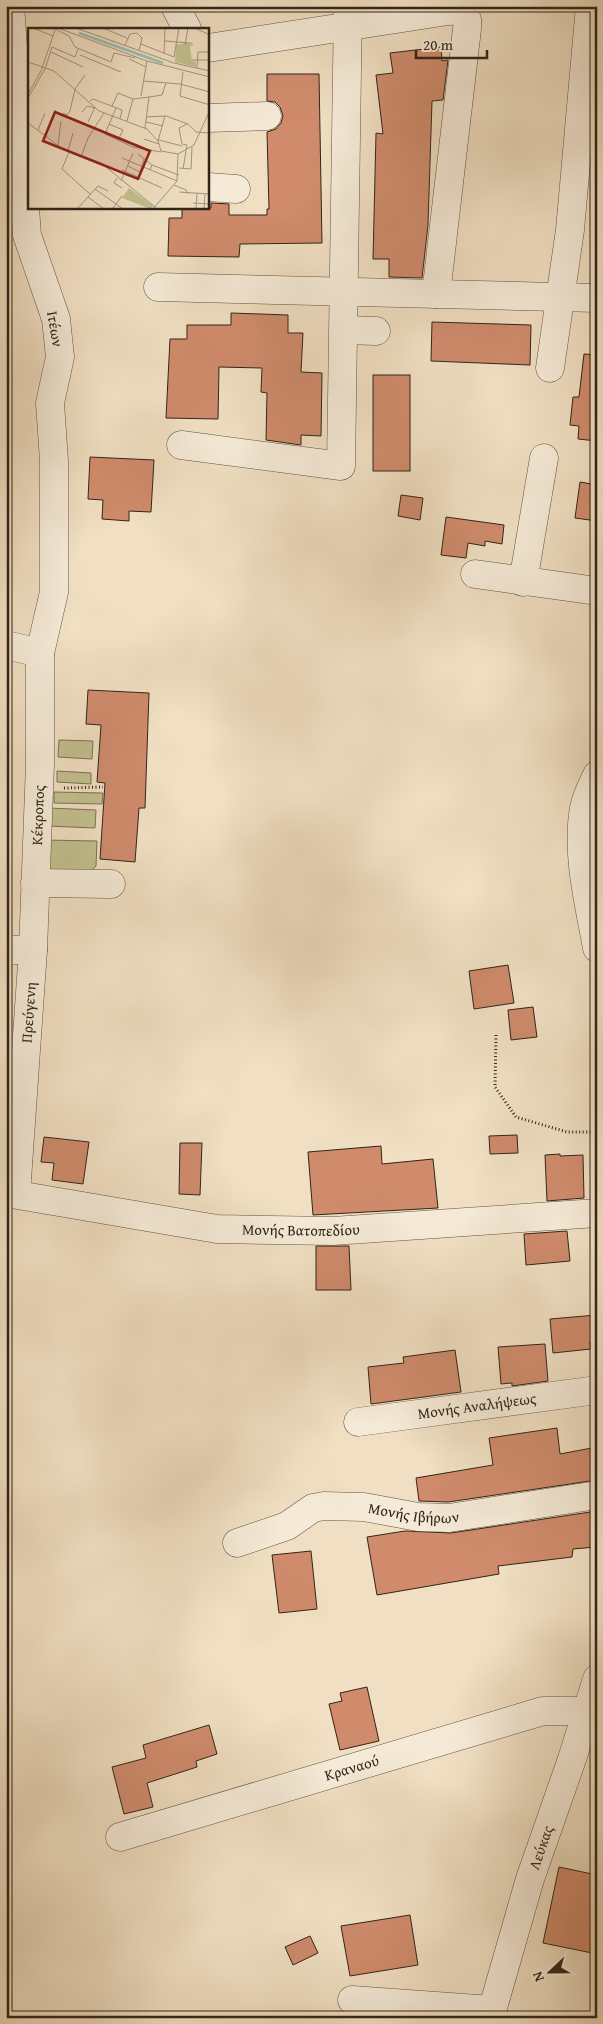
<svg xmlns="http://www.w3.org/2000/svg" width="603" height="2024" viewBox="0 0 603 2024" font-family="'Gentium Book Plus',serif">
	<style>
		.green { fill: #c2bf8e; stroke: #797253 }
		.building { fill: #cf8b6c; stroke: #302518 }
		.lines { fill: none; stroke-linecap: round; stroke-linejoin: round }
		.minor-casing { stroke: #605442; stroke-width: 29 }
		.path { stroke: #302518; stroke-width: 3; stroke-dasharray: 1 2.5; stroke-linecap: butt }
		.minor { stroke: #f5ead7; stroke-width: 28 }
		.labels { text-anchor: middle; stroke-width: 4; stroke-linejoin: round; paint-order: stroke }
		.street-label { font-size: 15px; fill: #302518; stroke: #f5ead7 }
		.inset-river { fill: none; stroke: #9bbcb7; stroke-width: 2.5 }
		.inset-road { fill: none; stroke: #a3957e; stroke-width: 1 }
		.view { fill: #8f2418; fill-opacity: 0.15; stroke: #8f2418; stroke-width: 2.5 }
		.inset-edge { fill: none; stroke: #302518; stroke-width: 2.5 }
	</style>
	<rect width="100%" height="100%" fill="#f0dfc2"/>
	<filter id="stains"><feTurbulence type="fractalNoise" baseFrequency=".004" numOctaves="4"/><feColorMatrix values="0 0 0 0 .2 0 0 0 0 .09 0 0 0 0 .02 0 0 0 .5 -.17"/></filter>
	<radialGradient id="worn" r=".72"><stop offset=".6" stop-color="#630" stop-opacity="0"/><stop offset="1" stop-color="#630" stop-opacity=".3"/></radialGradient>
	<!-- green -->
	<g class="green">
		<path d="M59,740L93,741L92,759L58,757Z"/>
		<path d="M57,771L91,773V784L57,782Z"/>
		<path d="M54,792L103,793L102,804L54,803Z"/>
		<path d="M48,808L96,810L95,828L47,826Z"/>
		<path d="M44,840L97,841L96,866L87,875L44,874Z"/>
	</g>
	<!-- building -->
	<g class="building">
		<path d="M441,47L442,61L448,60L443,100L432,101L428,225L422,278L389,277V259H373L376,133L383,134L376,75L393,73L390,53Z"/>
		<path d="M267,74H319L322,243L240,244L239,257L168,256L169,218H182V208H211V203L229,204V215H267V209H269L267,132L276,129L281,123L283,116L280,107L275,102L267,101Z"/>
		<path d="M231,313L288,315V333H303L301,372L322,373L321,436L301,435V445L266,440L267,393L261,392L262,368L219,367L218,419L166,418L170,339H187V325H231Z"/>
		<path d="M432,322L531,325L530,365L431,361Z"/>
		<path d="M584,354L597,355V441L578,439L579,426L570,425L573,397H579Z"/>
		<rect x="373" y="375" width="37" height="96"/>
		<path d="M90,457L154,460L151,512L129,511V521L102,519L103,500L88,499Z"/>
		<path d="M580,482L597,485V521L575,518Z"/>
		<path d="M401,495L423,498L420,520L398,516Z"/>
		<path d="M446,517L504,525L502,544L485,541V546L468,543L466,558L441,555Z"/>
		<path d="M88,690L149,693L145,808H139L135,862L100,859L105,783L97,782L101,725L86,724Z"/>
		<path d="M508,965L514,1003L474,1009L469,971Z"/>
		<path d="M533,1007L537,1037L511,1040L508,1010Z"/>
		<path d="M517,1135L518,1153L490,1154L489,1136Z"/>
		<path d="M44,1137L89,1142L83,1184L52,1180L54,1163L41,1162Z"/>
		<path d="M180,1143H202L200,1195L179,1194Z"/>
		<path d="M381,1146L382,1164L433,1159L438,1208L313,1215L308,1152Z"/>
		<path d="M560,1154V1156L583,1155L584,1198L547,1201L545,1155Z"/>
		<path d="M567,1231L570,1261L526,1265L524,1234Z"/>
		<path d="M316,1246H349L351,1290H316Z"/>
		<path d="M597,1315V1342H590L591,1349L553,1353L550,1319Z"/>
		<path d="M545,1344L548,1381L512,1386V1383L501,1384L498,1347Z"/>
		<path d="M455,1350L461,1392L371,1404L368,1367L404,1363L403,1357Z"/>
		<path d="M557,1428L560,1454L597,1447V1480L448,1502L419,1501L416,1478L493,1465L489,1438Z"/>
		<path d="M597,1511L596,1547L573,1549L572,1557L498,1566L499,1574L377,1595L367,1537L405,1531L451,1533Z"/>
		<path d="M311,1551L317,1609L279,1613L272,1555Z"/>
		<path d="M367,1687L379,1741L340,1750L329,1704L342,1701L340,1693Z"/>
		<path d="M209,1725L217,1754L196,1761L197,1767L147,1783L153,1807L124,1814L112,1767L146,1758L143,1745Z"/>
		<path d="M559,1867L597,1875V1954L543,1943Z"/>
		<path d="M410,1915L418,1965L350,1976L341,1926Z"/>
		<path d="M310,1936L318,1953L293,1965L285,1947Z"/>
	</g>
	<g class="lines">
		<!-- minor casing -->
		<g class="minor-casing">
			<g id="minor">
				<path d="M175,6L187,29"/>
				<path d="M208,48L448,11C463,10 469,14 467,29L436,294"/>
				<path d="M208,118L267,116"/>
				<path d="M208,187L236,189"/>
				<path d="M158,287L597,298"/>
				<path d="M344,330L376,331"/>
				<path d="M550,368L570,230L590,6"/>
				<path d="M181,445L341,466L348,6"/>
				<path d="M475,574L597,591"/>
				<path d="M523,582L544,458"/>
				<path d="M6,645L40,653"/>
				<path d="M597,775C592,785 586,797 584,808C576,854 589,903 597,948"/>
				<path d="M35,883L111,884"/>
				<path id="s1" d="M6,950H33L40,764V653L54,592V461L50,403L60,357L56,319L27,235L10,6"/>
				<path id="s2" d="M6,1193L217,1229L333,1231L597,1213"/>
				<path id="s3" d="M16,1194L33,950"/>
				<path id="s4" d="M358,1422L597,1390"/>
				<path id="s5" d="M237,1543L287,1526L313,1508L324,1506L364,1507L418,1517L449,1518L597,1495"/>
				<path id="s6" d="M120,1837L543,1711H588"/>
				<path d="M352,2000L492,2010"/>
				<path id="s7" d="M490,2018L530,1879L572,1759L597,1679"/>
			</g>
		</g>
		<!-- path -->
		<g class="path">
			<path d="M64,788L103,787"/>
			<path d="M496,1035L495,1087L516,1117L567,1132H597"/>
		</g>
		<!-- minor -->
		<use href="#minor" class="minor"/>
	</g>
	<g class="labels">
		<!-- street labels -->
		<g class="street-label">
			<text transform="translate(55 329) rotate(80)" y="5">Ιτέων</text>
			<text dy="5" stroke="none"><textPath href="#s1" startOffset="162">Κέκροπος</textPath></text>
			<text dy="5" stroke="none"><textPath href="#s3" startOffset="182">Πρεύγενη</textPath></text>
			<text dy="5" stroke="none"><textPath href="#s2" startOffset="298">Μονής Βατοπεδίου</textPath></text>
			<text dy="5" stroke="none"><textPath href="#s4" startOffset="120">Μονής Αναλήψεως</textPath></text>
			<text dy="5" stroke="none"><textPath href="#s5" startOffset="186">Μονής Ιβήρων</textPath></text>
			<text dy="5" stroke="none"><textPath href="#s6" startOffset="242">Κραναού</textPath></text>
			<text dy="5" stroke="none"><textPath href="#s7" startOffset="178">Λεύκας</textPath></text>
		</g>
	</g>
	<!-- overview -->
	<g transform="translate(28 28)">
		<rect width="181" height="181" fill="#f0dfc2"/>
		<path d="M163,14L166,17L162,18L164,33L168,34V39L147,34L148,17ZM101,160L125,178L123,181L94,170Z" fill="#c2bf8e"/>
		<path class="inset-river" d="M51,5L135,35"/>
		<path class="inset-road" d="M5,0L25,8L27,2M25,0L41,8L47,19L83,34L86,25L107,30M30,0L119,33L182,49M48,0L146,35L182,43M75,0L99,10M167,0L182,7M137,13L161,15M113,16L146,29M97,17L102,6L109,5L114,10L111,22M157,17L160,0M23,24L55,39M136,26L137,0M52,27L93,44M146,29L151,0M101,31L118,39M164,32H182M0,34L26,43L71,83L119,101L130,113L133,123L150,126M169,40L170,24H182M155,44L152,68L182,77M115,53L152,56L182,64M0,66L13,43L25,8M113,68L119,33M121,69L134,67L138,55M0,70L17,41L24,19L47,29L50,21M105,71L121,69L117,100M62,73L65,71L94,82L92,91M84,78L90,65L105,71M88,80L77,106L105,119L133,124M54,84L59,78L67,80M35,85L39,87L42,83L47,61L57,47M118,89L138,88L160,96L168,104L182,105M99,93L105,71M60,94L67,79M118,94L135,98M0,95L35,121L73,135L127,179M81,96L95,102L90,112M10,102L17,85M116,111L131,116M131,112L154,118M130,113L137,88M30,118L33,93M40,123L45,105M41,124L34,141L62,166M110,126L124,137M53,129L60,110L76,85M94,130L149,153M100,138L112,144L116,131M151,140L163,141L164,119M155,141L159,117L154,116L151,100L159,96M94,142L134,160M122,142L124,137L151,147M89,150L86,155L94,160M93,153L105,125M146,157L158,162L160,166M67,161L95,181M151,164L182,166M60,169L76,181M165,175L182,176M49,181L70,158L80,163M84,181L94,168M125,181L149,153L150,126L166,117L182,82M168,181L169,165M176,181L177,165"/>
		<path class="view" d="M27,84L122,123L110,151L15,113Z"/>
		<rect width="181" height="181" class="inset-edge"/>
	</g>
	<!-- margin -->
	<rect width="603" height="2024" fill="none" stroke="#f0dfc2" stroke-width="25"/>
	<rect x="8" y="8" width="588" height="2009" fill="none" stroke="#302518" stroke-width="2.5"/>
	<rect x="12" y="12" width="578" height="1999" fill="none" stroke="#302518"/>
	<!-- north arrow -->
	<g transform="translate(550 1972) rotate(248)" stroke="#f5ead7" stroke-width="4" paint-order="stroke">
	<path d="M0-4L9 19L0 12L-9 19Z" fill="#302518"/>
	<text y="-8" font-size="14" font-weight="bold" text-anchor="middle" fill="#302518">N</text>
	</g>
	<!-- scale -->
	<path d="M416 50v8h71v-8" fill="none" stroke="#302518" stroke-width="2.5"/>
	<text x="423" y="50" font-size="15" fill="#302518" stroke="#f5ead7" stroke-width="4" paint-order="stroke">20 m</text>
	<rect width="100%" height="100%" filter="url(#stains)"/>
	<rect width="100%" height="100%" fill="url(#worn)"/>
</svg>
